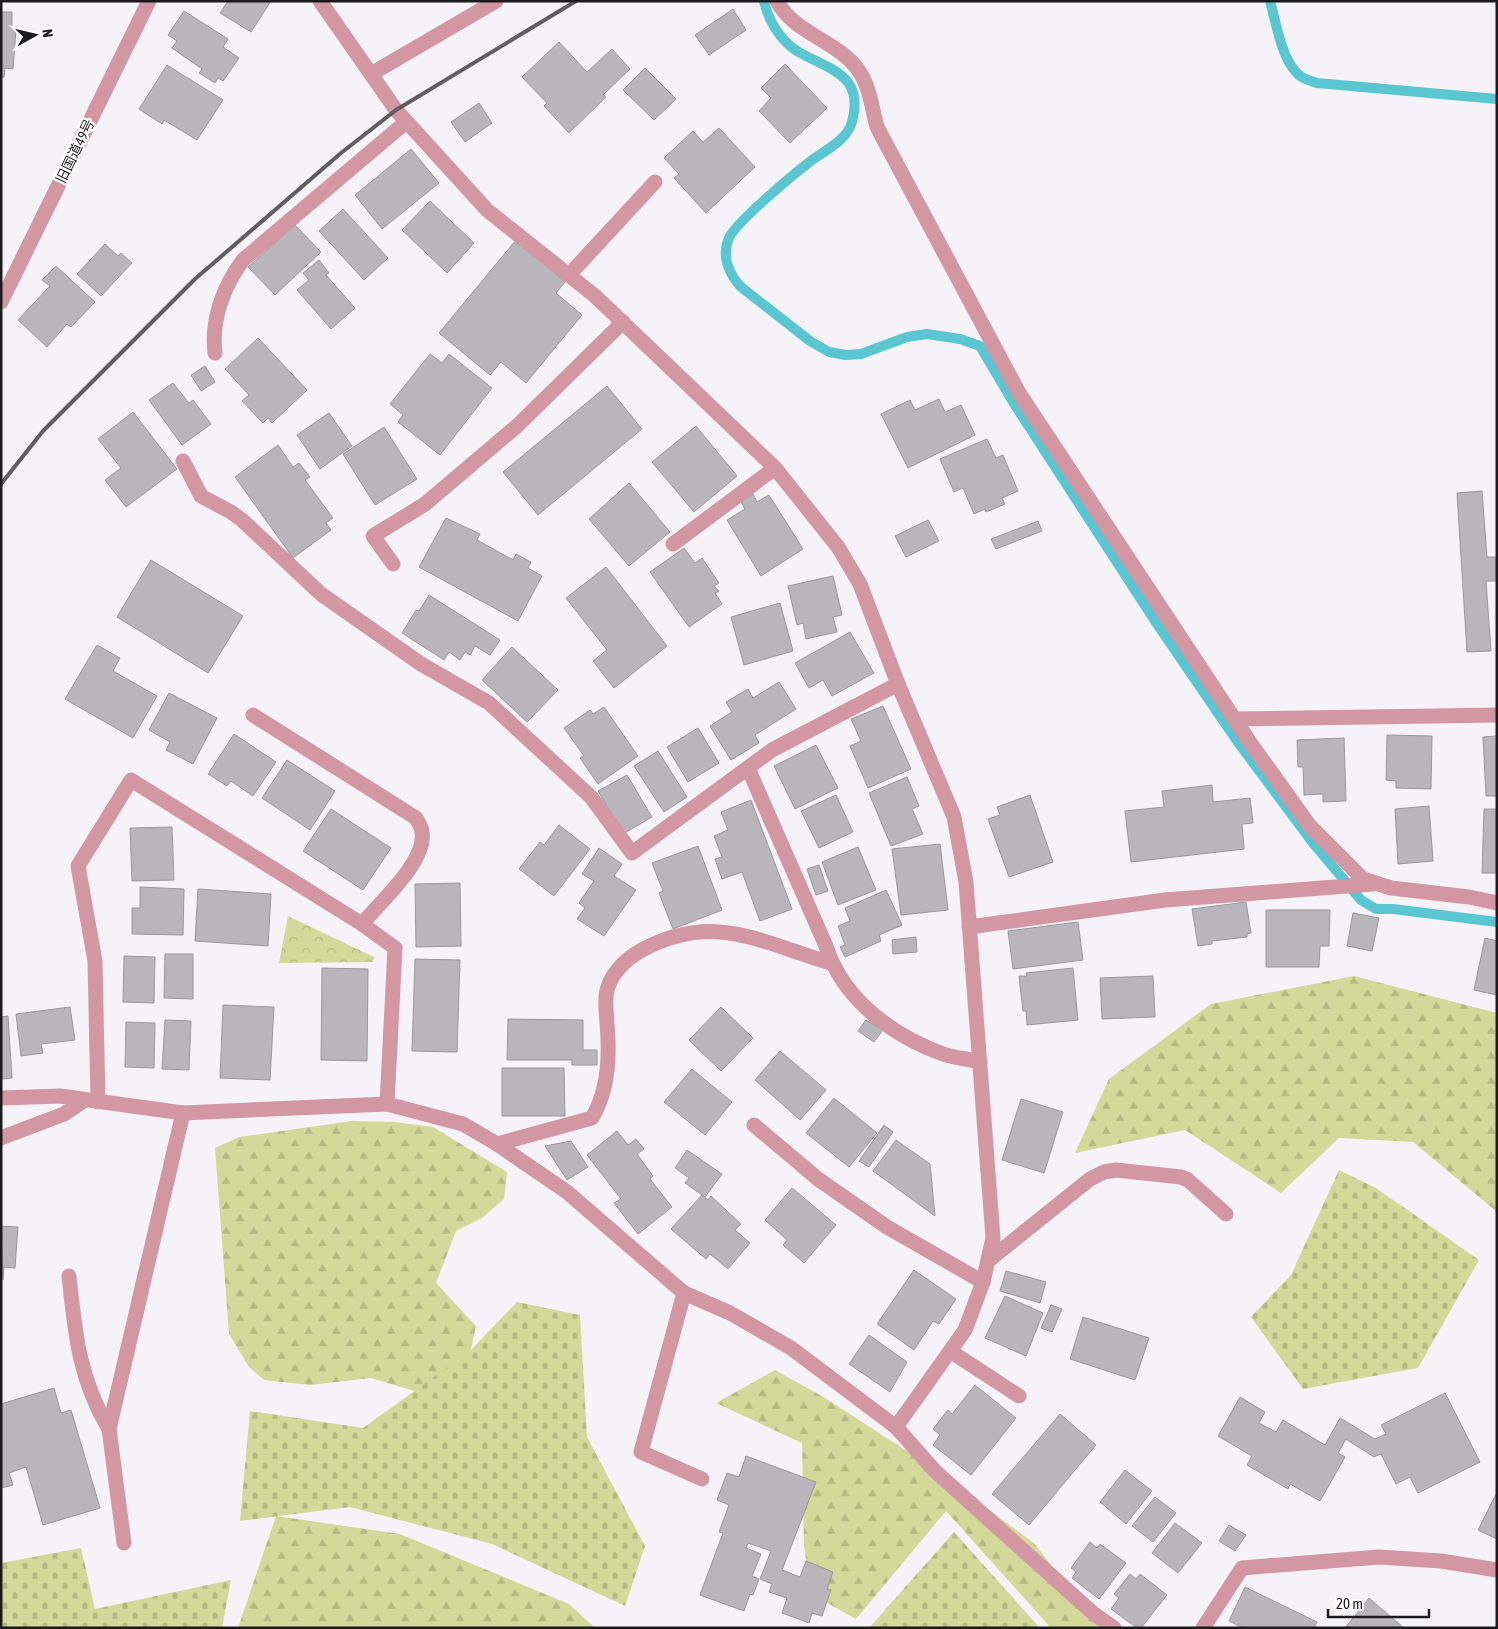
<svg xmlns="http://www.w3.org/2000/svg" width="1498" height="1629" viewBox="0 0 1498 1629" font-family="'Asap Condensed','Noto Sans JP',sans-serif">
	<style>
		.forest { fill: url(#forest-firs) }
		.cemetery { fill: url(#cemetery-stones) }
		.park { fill: url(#park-crowns) }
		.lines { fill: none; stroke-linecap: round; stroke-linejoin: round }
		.stream { stroke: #5ac6d1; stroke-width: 10 }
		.building { fill: #b8b6bb; stroke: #99979b }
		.minor { stroke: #d297a2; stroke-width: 15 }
		.tertiary { stroke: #d297a2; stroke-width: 15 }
		.rail { stroke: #5f5e61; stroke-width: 4 }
		.labels { text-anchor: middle; stroke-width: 4.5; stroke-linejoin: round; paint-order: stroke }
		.street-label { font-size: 14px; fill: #1b1a1c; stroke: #fff }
	</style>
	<defs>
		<pattern id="forest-firs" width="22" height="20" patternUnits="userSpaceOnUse" patternTransform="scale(1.25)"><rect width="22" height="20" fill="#d3d998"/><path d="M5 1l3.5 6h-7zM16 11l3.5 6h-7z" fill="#b5ba82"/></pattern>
		<pattern id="cemetery-stones" width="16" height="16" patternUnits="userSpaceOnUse" patternTransform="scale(1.25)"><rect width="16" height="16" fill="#d3d998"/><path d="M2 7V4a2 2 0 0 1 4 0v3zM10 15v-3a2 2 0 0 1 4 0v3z" fill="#b5ba82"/></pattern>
		<pattern id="park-crowns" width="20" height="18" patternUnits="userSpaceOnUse" patternTransform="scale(1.25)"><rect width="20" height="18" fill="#d3d998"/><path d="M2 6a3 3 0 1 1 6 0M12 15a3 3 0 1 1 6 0" fill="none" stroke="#b5ba82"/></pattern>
	</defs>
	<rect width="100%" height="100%" fill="#f5f3f8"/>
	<!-- forest -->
	<g class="forest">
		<path d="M1354,976L1497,1013V1212L1413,1142L1339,1138L1281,1193L1185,1130L1075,1153L1109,1079L1211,1004Z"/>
		<path d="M352,1121L395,1122L433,1127L507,1172L504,1199L482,1218L456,1231L436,1283L476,1326L471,1349L454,1375L421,1393L371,1378L310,1385L264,1380L249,1367L229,1334L215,1148L239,1137Z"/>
		<path d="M775,1370L825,1398L927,1464L1034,1543L1100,1628H1051L946,1511L856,1619L811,1594L804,1545L802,1443L716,1403Z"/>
		<path d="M276,1516L400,1534L569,1604L595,1628H238Z"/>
	</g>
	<!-- cemetery -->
	<g class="cemetery">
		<path d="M1339,1170L1376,1188L1479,1260L1418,1368L1303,1389L1251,1317L1291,1275Z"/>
		<path d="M517,1302L580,1315L587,1437L645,1546L625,1606L492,1544L350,1507L240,1521L250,1411L363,1428L470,1351Z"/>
		<path d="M954,1532L1040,1628H869Z"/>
		<path d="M81,1548L95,1609L231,1580L222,1628H1V1563Z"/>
	</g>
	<!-- park -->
	<path class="park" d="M288,916L374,957L373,962L279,963Z"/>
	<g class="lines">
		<!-- stream -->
		<g class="stream">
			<path d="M764,1C768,20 780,40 797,51C829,70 865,74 852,122C847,140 826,150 812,160C795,173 736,222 729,238C721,256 729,274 741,287L810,341L829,352L846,355L861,354L907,337L927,334L960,339L980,346L1013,402L1157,624L1237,741L1313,843L1361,900L1376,909H1393L1497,922"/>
			<path d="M1270,1C1276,22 1281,56 1296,72C1301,79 1309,80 1317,83L1497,99"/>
		</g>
	</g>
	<!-- building -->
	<g class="building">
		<path d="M228,1H271L251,32L220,13Z"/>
		<path d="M733,9L746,30L709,55L695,35Z"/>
		<path d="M184,11L228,39L223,47L239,58L223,81L218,78L215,83L199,73L202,69L172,48L177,41L168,35Z"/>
		<path d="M1,12H12V29H16L13,69L5,68L4,77H1Z"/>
		<path d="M559,42L587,72L612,49L630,69L603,95L606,97L569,133L544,106L547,103L522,77Z"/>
		<path d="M785,64L827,108L790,143L759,111L771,98L761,88Z"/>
		<path d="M167,65L223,100L197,140L164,120L162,124L139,109Z"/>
		<path d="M645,68L676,99L654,120L623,90Z"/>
		<path d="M479,103L492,123L465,142L451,122Z"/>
		<path d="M719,128L755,167L706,213L674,178L679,174L664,158L693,131L703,142Z"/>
		<path d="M411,149L439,183L382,229L355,195Z"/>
		<path d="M430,201L474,243L447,273L402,230Z"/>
		<path d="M343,209L388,258L364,280L319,231Z"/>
		<path d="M295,225L321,252L275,295L248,267Z"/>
		<path d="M516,240L565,282L556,293L582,315L526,383L501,362L490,375L439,333Z"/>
		<path d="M105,244L118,256L121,253L132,263L101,296L77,274Z"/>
		<path d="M319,260L329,273L326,275L355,308L331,329L297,290L309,280L303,273Z"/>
		<path d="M56,266L95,302L71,327L67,324L47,347L18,320L50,286L42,280Z"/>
		<path d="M258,338L307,390L272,423L268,418L263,423L242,401L249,395L225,369Z"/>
		<path d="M430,354L442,363L449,354L492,388L440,455L398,422L403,415L390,404Z"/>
		<path d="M205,366L215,382L201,391L191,375Z"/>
		<path d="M173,383L189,403L193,400L211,424L182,445L149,400Z"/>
		<path d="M607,386L642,429L538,515L503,472Z"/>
		<path d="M939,399L945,412L961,405L975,435L908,468L881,414L910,400L915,410Z"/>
		<path d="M133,412L177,469L126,507L105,480L121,468L98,439Z"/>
		<path d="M329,413L352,446L320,469L297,435Z"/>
		<path d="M696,426L737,476L694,512L652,462Z"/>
		<path d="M384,427L417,479L375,505L343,454Z"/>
		<path d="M987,439L996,458L1003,455L1018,491L1002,498L1005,504L986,512L985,509L974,514L963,488L954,492L940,459Z"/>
		<path d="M278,445L293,467L299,463L310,477L305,480L333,518L326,523L331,530L293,558L235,477Z"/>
		<path d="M629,483L670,532L629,566L589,519Z"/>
		<path d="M1482,491L1487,557H1497V581H1486L1491,651L1467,652L1457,493Z"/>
		<path d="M753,494L757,502L769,495L803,549L761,576L727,520L745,509L741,502Z"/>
		<path d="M446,518L480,534L477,540L513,560L516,554L531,562L528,568L542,576L518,621L419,567Z"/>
		<path d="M928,520L939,541L906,557L895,536Z"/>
		<path d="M1038,521L1042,531L996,549L991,539Z"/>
		<path d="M684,548L695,563L702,558L719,583L714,586L719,591L715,593L722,604L689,627L650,572Z"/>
		<path d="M151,560L243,616L208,673L117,617Z"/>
		<path d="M606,567L667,646L614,688L593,661L607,650L566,598Z"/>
		<path d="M833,576L842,615L833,617L837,632L806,639L803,623L797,625L788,586Z"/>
		<path d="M429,595L500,640L490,655L475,646L470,655L465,652L460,660L449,652L444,660L402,633L416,610L419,611Z"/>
		<path d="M780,603L793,651L744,665L731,617Z"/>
		<path d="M850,632L874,673L832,696L823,680L809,688L795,663Z"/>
		<path d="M97,645L120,658L113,671L157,696L133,738L65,699Z"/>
		<path d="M512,647L558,690L527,722L482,680Z"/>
		<path d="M779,682L796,709L755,735L759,743L731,760L710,726L732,712L726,702L748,689L753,698Z"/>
		<path d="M169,693L217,718L193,764L166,750L170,742L149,730Z"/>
		<path d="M883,706L911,769L868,788L850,746L861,741L851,719Z"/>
		<path d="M604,707L638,756L598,784L580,758L584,756L564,728L590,710L593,714Z"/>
		<path d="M698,728L719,763L688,782L667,747Z"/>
		<path d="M234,734L276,762L253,796L231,781L227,786L208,774Z"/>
		<path d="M1387,735L1432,736L1431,789L1396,788V781L1386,780Z"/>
		<path d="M1497,736V796H1486L1483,737Z"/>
		<path d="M1344,738L1346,801L1323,802V794L1304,795L1303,767H1298L1297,740Z"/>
		<path d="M816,745L838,788L795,809L774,766Z"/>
		<path d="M658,751L687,797L664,812L634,766Z"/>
		<path d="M287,760L335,791L310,830L262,798Z"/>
		<path d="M627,775L652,817L623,834L598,791Z"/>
		<path d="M907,777L919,806L912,809L923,834L891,846L869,793Z"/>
		<path d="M1212,785L1213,802L1250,798L1253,823L1242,824L1244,849L1131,862L1125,811L1164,807L1162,791Z"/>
		<path d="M836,795L853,832L819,848L801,811Z"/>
		<path d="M1030,795L1053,862L1009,877L988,819L1000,815L997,807Z"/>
		<path d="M751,800L792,909L760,921L742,872L722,879L715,859L722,857L714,836L728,830L721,812Z"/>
		<path d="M1429,806L1433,861L1398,864L1395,809Z"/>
		<path d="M331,809L391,848L363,890L303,851Z"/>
		<path d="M1484,809H1497V873H1482Z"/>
		<path d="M559,825L590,849L554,896L519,869L540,842L544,845Z"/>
		<path d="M172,827L174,880L132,881L130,828Z"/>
		<path d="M940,844L948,910L901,915L892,849Z"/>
		<path d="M698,846L722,910L673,929L659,893L663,891L652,863Z"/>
		<path d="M858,847L876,890L838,905L822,862Z"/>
		<path d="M599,848L622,864L614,876L636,890L604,936L577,919L585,908L579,903L594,881L582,874Z"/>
		<path d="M819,865L828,891L816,895L807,869Z"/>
		<path d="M460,883L461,946L416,947L415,884Z"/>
		<path d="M140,887L184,889L183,935L132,934V908H140Z"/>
		<path d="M198,889L271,894L268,946L195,941Z"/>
		<path d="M886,890L902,925L879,935L881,941L845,957L840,947L845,945L838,926L850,921L845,908Z"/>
		<path d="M1246,902L1251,933L1247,934V937L1212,941V944L1198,946L1192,909Z"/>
		<path d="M1266,910H1330L1329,946H1320L1319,967H1266Z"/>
		<path d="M1353,913L1379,918L1372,951L1347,946Z"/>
		<path d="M1078,922L1083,960L1013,969L1008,931Z"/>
		<path d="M916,937L917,952L893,954L892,940Z"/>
		<path d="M1485,938L1497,941V995L1474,990Z"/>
		<path d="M165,954H193V999L164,998Z"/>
		<path d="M124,956L155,957L154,1003L123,1002Z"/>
		<path d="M415,959L460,960L457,1052L412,1051Z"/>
		<path d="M322,968L368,969L367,1061L321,1060Z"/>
		<path d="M1073,968L1078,1020L1027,1025L1026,1011H1023L1019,976H1027L1026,973Z"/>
		<path d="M1153,976L1155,1017L1102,1019L1100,978Z"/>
		<path d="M223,1005L274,1007L270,1080L220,1078Z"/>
		<path d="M70,1007L75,1040L41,1044L43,1053L21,1056L16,1014Z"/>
		<path d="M721,1007L753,1038L721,1071L689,1040Z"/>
		<path d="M8,1016L12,1078L1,1079V1017Z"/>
		<path d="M508,1019L583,1020V1050H597V1065H572V1060H507Z"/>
		<path d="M165,1020L191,1021L189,1070L162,1069Z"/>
		<path d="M866,1020L883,1030L874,1042L858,1031Z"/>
		<path d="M126,1022L155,1023L154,1068L125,1067Z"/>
		<path d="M780,1051L826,1090L800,1120L755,1080Z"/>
		<path d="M502,1068H564L565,1116H502Z"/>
		<path d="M692,1069L732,1102L705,1135L664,1102Z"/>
		<path d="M834,1098L877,1133L849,1167L806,1133Z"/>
		<path d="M1021,1099L1063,1112L1044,1173L1002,1160Z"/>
		<path d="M884,1125L893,1132L869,1167L859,1161Z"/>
		<path d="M617,1131L628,1145L636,1139L644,1149L637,1154L653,1176L650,1179L672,1207L638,1234L614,1203L621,1199L587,1155Z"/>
		<path d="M896,1140L930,1164L935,1216L873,1171Z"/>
		<path d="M571,1141L588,1167L567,1180L545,1146Z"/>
		<path d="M687,1150L722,1174L705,1197L685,1183L689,1178L675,1168Z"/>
		<path d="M792,1188L836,1225L804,1263L783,1245L787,1240L765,1220Z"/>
		<path d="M702,1195L708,1200L711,1196L741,1224L735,1230L750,1243L728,1269L710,1254L706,1259L671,1229Z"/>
		<path d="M1,1226L18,1227L15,1268L4,1267L3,1280Z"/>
		<path d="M914,1270L956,1299L939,1324L933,1321L914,1350L877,1324Z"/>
		<path d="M1006,1271L1046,1282L1040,1303L1000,1291Z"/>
		<path d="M1005,1296L1043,1313L1026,1356L985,1338Z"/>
		<path d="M1051,1305L1062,1309L1052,1332L1041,1328Z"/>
		<path d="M1083,1317L1149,1338L1135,1380L1070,1359Z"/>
		<path d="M869,1335L907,1362L890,1392L849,1364Z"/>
		<path d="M975,1385L1016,1418L971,1475L933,1445L940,1435L933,1429L948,1410L952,1414Z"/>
		<path d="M54,1388L61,1413L71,1410L100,1508L43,1525L26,1467L9,1473L13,1485L1,1488V1404Z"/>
		<path d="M1445,1393L1480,1462L1418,1493L1410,1477L1396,1484L1381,1454L1374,1457L1346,1439L1338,1453L1345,1457L1320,1501L1290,1484L1288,1489L1247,1465L1252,1456L1218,1436L1240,1397L1265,1412L1259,1423L1276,1432L1283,1420L1325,1445L1340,1418L1375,1439L1386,1434L1381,1425Z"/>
		<path d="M1060,1414L1096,1445L1029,1525L992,1494Z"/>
		<path d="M746,1456L816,1482L782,1570L800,1577L806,1561L833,1572L827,1589L831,1590L822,1616L812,1613L809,1623L782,1613L787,1598L769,1592L772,1584L760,1579L771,1551L748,1543L746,1548L761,1554L752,1576L759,1579L753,1595L750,1594L744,1611L700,1595L723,1533L719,1532L729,1505L717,1500L727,1473L739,1477Z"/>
		<path d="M1125,1470L1152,1491L1126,1524L1100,1502Z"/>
		<path d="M1497,1492V1539L1478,1530Z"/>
		<path d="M1155,1497L1176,1513L1153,1542L1132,1526Z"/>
		<path d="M1175,1523L1202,1543L1178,1573L1152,1553Z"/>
		<path d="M1229,1525L1246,1535L1235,1551L1219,1541Z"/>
		<path d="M1090,1542L1097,1548L1100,1544L1126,1563L1099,1599L1072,1578L1076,1572L1071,1568Z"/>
		<path d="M1130,1574L1136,1579L1140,1574L1167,1595L1141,1628H1137L1111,1609L1119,1598L1114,1594Z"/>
		<path d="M1245,1587L1317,1622L1314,1628H1243L1229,1621Z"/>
		<path d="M1369,1598L1404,1628H1345Z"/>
	</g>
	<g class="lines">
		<!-- minor -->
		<g class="minor">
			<path d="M777,1C794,34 839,41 859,71C870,87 872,109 877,127L1019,393L1249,741L1310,826L1363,879L1391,888L1469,897L1497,903"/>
			<path d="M371,74L496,1"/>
			<path d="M569,275L655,182"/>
			<path d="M215,353C211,320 223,287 243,260L406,122"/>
			<path d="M183,461L201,496L231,512L242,520L321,594L421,664L489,703L591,797L632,853L772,750L898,684"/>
			<path d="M673,544L775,468"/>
			<path d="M393,564L373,536L425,504L517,426L623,322"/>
			<path d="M253,715L416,818C418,822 422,827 422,832C427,861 380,902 362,924"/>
			<path d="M1234,719L1497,715"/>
			<path d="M748,768L826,946C843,1000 894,1037 946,1055C957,1058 969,1059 980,1062"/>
			<path d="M969,927L1165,900L1373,884"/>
			<path d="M1,1098L60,1096L183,1113L387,1104L463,1124L497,1144L567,1192L684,1293L730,1313L791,1348L896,1427L965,1330L983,1282L993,1238L966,882L954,817L898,684L860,584L838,547L775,468L595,296L487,210L396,110L320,1"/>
			<path d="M98,1102L95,961L78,866L131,780L362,924L395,948L387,1104"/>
			<path d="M754,1125L818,1179L887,1227L983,1282"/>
			<path d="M1,1138L64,1114L85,1100"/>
			<path d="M497,1144L592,1118C605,1096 609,1067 608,1041C608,1026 605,1012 606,996C608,976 625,959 642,950C715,911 761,943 831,963"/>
			<path d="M988,1261L1090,1179L1104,1172L1116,1170L1181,1177L1188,1180L1226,1214"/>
			<path d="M69,1276C75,1333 79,1379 109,1429"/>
			<path d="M684,1293L641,1452L702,1479"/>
			<path d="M950,1351L1019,1396"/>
			<path d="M896,1427L935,1471L1093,1613L1114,1628"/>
			<path d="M124,1543L109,1429L183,1113"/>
			<path d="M1203,1628L1242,1568L1379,1557L1441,1561L1497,1570"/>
		</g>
		<!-- tertiary -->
		<path class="tertiary" d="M1,302L149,1"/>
		<!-- rail -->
		<path class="rail" d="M1,484L43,431L195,279L341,153L396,110L576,1"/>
	</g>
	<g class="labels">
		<!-- street labels -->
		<g class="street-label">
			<text transform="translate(75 151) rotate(-64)" y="5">旧国道49号</text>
		</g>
	</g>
	<!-- border -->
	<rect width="1498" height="1629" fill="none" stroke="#1b1a1c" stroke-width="5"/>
	<!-- north arrow -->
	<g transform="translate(35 35) rotate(82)" stroke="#ffffff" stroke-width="4" paint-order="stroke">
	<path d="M0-4L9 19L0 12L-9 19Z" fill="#1b1a1c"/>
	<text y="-8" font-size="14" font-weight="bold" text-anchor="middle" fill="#1b1a1c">N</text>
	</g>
	<!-- scale -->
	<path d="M1328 1609v8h101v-8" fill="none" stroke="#1b1a1c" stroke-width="2.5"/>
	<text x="1336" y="1609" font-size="15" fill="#1b1a1c" stroke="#ffffff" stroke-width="4" paint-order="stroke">20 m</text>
</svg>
